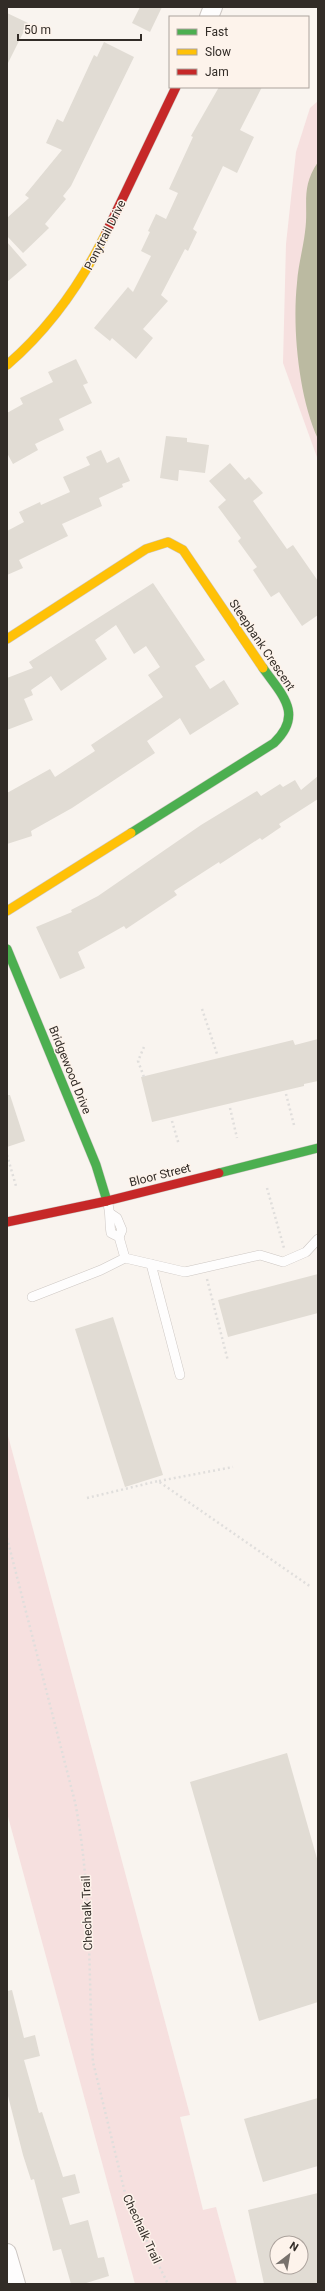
<svg xmlns="http://www.w3.org/2000/svg" width="325" height="2291" viewBox="0 0 325 2291" font-family="Roboto,sans-serif">
	<style>
		.green { fill: #f6e0df }
		.water { fill: #bbbaa1 }
		.building { fill: #e1dcd4; fill-rule: evenodd }
		.lines { fill: none; stroke-linecap: round; stroke-linejoin: round }
		.lane-casing { stroke: #cdc7c3; stroke-width: 10 }
		.street-casing { stroke: #cdc7c3; stroke-width: 20 }
		.fast-casing { stroke: #cdc7c3; stroke-width: 10 }
		.slow-casing { stroke: #cdc7c3; stroke-width: 10 }
		.jam-casing { stroke: #cdc7c3; stroke-width: 10 }
		.path { stroke: #e0dedc; stroke-width: 2.5; stroke-dasharray: 2 3; stroke-linecap: butt }
		.lane { stroke: #fefdfd; stroke-width: 9 }
		.street { stroke: #fefdfd; stroke-width: 18 }
		.fast { stroke: #4caf50; stroke-width: 9 }
		.slow { stroke: #ffc107; stroke-width: 9 }
		.jam { stroke: #c62828; stroke-width: 9 }
		.labels { text-anchor: middle; stroke-width: 3; stroke-linejoin: round; paint-order: stroke }
		.street-label { font-size: 12px; fill: #322c27; stroke: #fdf3eb }
	</style>
	<rect width="100%" height="100%" fill="#f9f4ef"/>
	<!-- green -->
	<g class="green">
		<path d="M318,101V460L283,363L286,244L296,152L310,108Z"/>
		<path d="M7,1432L190,2115L180,2117L203,2210L216,2207L237,2284H135L7,1813Z"/>
	</g>
	<!-- water -->
	<path class="water" d="M318,162V439C299,398 292,329 297,283C298,266 303,249 305,232C309,205 300,188 318,162Z"/>
	<!-- building -->
	<g class="building">
		<path d="M140,7H162L150,32L132,23Z"/>
		<path d="M7,13L28,23L7,65Z"/>
		<path d="M104,42L134,57L71,186L63,196L66,199L45,224L49,228L23,253L7,236V218L29,198L25,195L62,150L46,143L57,119L63,122L94,55L97,57Z"/>
		<path d="M219,87H262L240,130L254,137L237,173L223,166L193,229L197,232L188,251L185,249L161,295L168,301L143,329L153,338L136,359L112,338L110,341L94,328L128,287L133,292L151,256L141,251L150,232L148,231L156,214L166,219L178,193L169,189L193,137L191,136Z"/>
		<path d="M7,242L27,265L7,282Z"/>
		<path d="M76,359L88,383L83,385L92,403L59,419L64,430L35,444L38,450L13,464L7,453V413L23,404L20,398L53,382L48,372Z"/>
		<path d="M166,436L187,438V442L209,445L205,473L179,470L178,481L160,478Z"/>
		<path d="M101,450L107,463L119,457L130,481L122,484L123,487L99,498L102,506L62,524L68,536L19,560L23,568L7,575V531L24,522L19,512L40,502L41,505L70,492L63,477L90,465L86,457Z"/>
		<path d="M230,463L245,480L249,477L263,493L253,501L287,549L293,545L318,581V615L302,626L279,592L271,597L253,570L257,567L238,541L241,538L218,507L226,500L209,481Z"/>
		<path d="M153,583L205,660L195,666L210,689L224,680L239,704L190,735L180,718L147,741L155,753L72,808L31,831L32,836L7,844V793L50,769L55,777L95,751L91,745L163,697L148,675L160,667L146,646L134,654L116,625L95,640L107,659L61,691L51,676L31,690L33,695L24,699L33,720L7,730V678L33,668L29,662Z"/>
		<path d="M318,776V799L279,824L281,827L262,840L260,838L220,864L219,862L174,891L177,895L126,929L124,926L78,952L85,968L60,979L36,927L72,912L71,910L98,896L201,825L257,791L261,796L280,784L283,787L295,780L301,790Z"/>
		<path d="M318,1039V1081L304,1084V1086L152,1122L141,1077L293,1040L295,1045Z"/>
		<path d="M7,1095H10L25,1141L7,1147Z"/>
		<path d="M318,1274V1313L228,1337L218,1300Z"/>
		<path d="M113,1317L163,1475L125,1487L75,1329Z"/>
		<path d="M287,1753L318,1862V2002L259,2021L190,1782Z"/>
		<path d="M12,1990L24,2038L35,2035L40,2056L24,2060L39,2113L42,2112L63,2177L75,2174L80,2193L62,2198L70,2225L88,2220L98,2258L104,2257L109,2276L83,2284H71L61,2249L53,2251L34,2179L31,2180L23,2155L7,2092V1991Z"/>
		<path d="M318,2098V2166L263,2182L244,2119Z"/>
		<path d="M318,2193V2284H264L248,2210ZM277,2243H301V2267H277Z"/>
	</g>
	<g class="lines">
		<!-- lane casing -->
		<g class="lane-casing">
			<g id="lane">
				<path d="M111,1214L117,1218L122,1230L119,1237"/>
				<path d="M125,1258L185,1272L260,1255L283,1262L306,1252L318,1239"/>
				<path d="M151,1264L180,1375"/>
				<path d="M32,1297L101,1270L125,1258L119,1237L111,1233C109,1221 111,1212 107,1201"/>
			</g>
		</g>
		<!-- street casing -->
		<g class="street-casing">
			<g id="street">
				<path d="M209,17L213,7"/>
				<path d="M7,2253L16,2284"/>
			</g>
		</g>
		<!-- fast casing -->
		<g class="fast-casing">
			<g id="fast">
				<path d="M131,833L274,743C304,714 282,695 263,668"/>
				<path d="M7,949L96,1165L107,1201"/>
				<path d="M219,1173L318,1148"/>
			</g>
		</g>
		<!-- slow casing -->
		<g class="slow-casing">
			<g id="slow">
				<path d="M7,365C50,328 81,284 106,233"/>
				<path d="M7,639L146,549L168,542L183,550L263,668"/>
				<path d="M7,911L131,833"/>
			</g>
		</g>
		<!-- jam casing -->
		<g class="jam-casing">
			<g id="jam">
				<path d="M106,233L176,87"/>
				<path d="M7,1222L107,1201L219,1173"/>
			</g>
		</g>
		<!-- path -->
		<g class="path">
			<path d="M202,1009L217,1054"/>
			<path d="M144,1047L138,1061L144,1077"/>
			<path d="M286,1094L294,1125"/>
			<path d="M230,1108L237,1138"/>
			<path d="M172,1121L179,1145"/>
			<path d="M7,1155L16,1186"/>
			<path d="M267,1188L284,1248"/>
			<path d="M207,1279L228,1361"/>
			<path d="M159,1481L233,1467"/>
			<path d="M87,1498L158,1481L311,1587"/>
			<path d="M7,1538L75,1802C92,1888 88,1975 93,2062L125,2193L134,2215L168,2284"/>
		</g>
		<!-- lane -->
		<use href="#lane" class="lane"/>
		<!-- street -->
		<use href="#street" class="street"/>
		<!-- fast -->
		<use href="#fast" class="fast"/>
		<!-- slow -->
		<use href="#slow" class="slow"/>
		<!-- jam -->
		<use href="#jam" class="jam"/>
	</g>
	<g class="labels">
		<!-- street labels -->
		<g class="street-label">
			<text transform="translate(105 235) rotate(-63)" y="4">Ponytrail Drive</text>
			<text transform="translate(262 645) rotate(56)" y="4">Steepbank Crescent</text>
			<text transform="translate(70 1070) rotate(68)" y="4">Bridgewood Drive</text>
			<text transform="translate(160 1175) rotate(-14)" y="4">Bloor Street</text>
			<text transform="translate(87 1913) rotate(-92)" y="4">Chechalk Trail</text>
			<text transform="translate(142 2229) rotate(65)" y="4">Chechalk Trail</text>
		</g>
	</g>
	<!-- border -->
	<rect width="325" height="2291" fill="none" stroke="#322c27" stroke-width="16"/>
	<!-- legend -->
	<rect x="169" y="16" width="140" height="72" fill="#fdf3eb" stroke="#aca39d"/>
	<rect x="177" y="29" width="20" height="6" fill="#4caf50" stroke="#aca39d"/>
	<text x="205" y="36" font-size="12" fill="#322c27">Fast</text>
	<rect x="177" y="49" width="20" height="6" fill="#ffc107" stroke="#aca39d"/>
	<text x="205" y="56" font-size="12" fill="#322c27">Slow</text>
	<rect x="177" y="69" width="20" height="6" fill="#c62828" stroke="#aca39d"/>
	<text x="205" y="76" font-size="12" fill="#322c27">Jam</text>
	<!-- north arrow -->
	<g transform="translate(289 2255) rotate(31)"><circle r="19" fill="#fdf3eb" stroke="#aca39d"/>
	<path d="M0-3L7 15L0 10L-7 15Z" fill="#78726d"/>
	<text y="-6" font-size="11" font-weight="bold" text-anchor="middle" fill="#322c27">N</text>
	</g>
	<!-- scale -->
	<path d="M18 34v6h123v-6" fill="none" stroke="#322c27" stroke-width="2"/>
	<text x="24" y="34" font-size="12" fill="#322c27" stroke="#fdf3eb" stroke-width="3" paint-order="stroke">50 m</text>
</svg>
